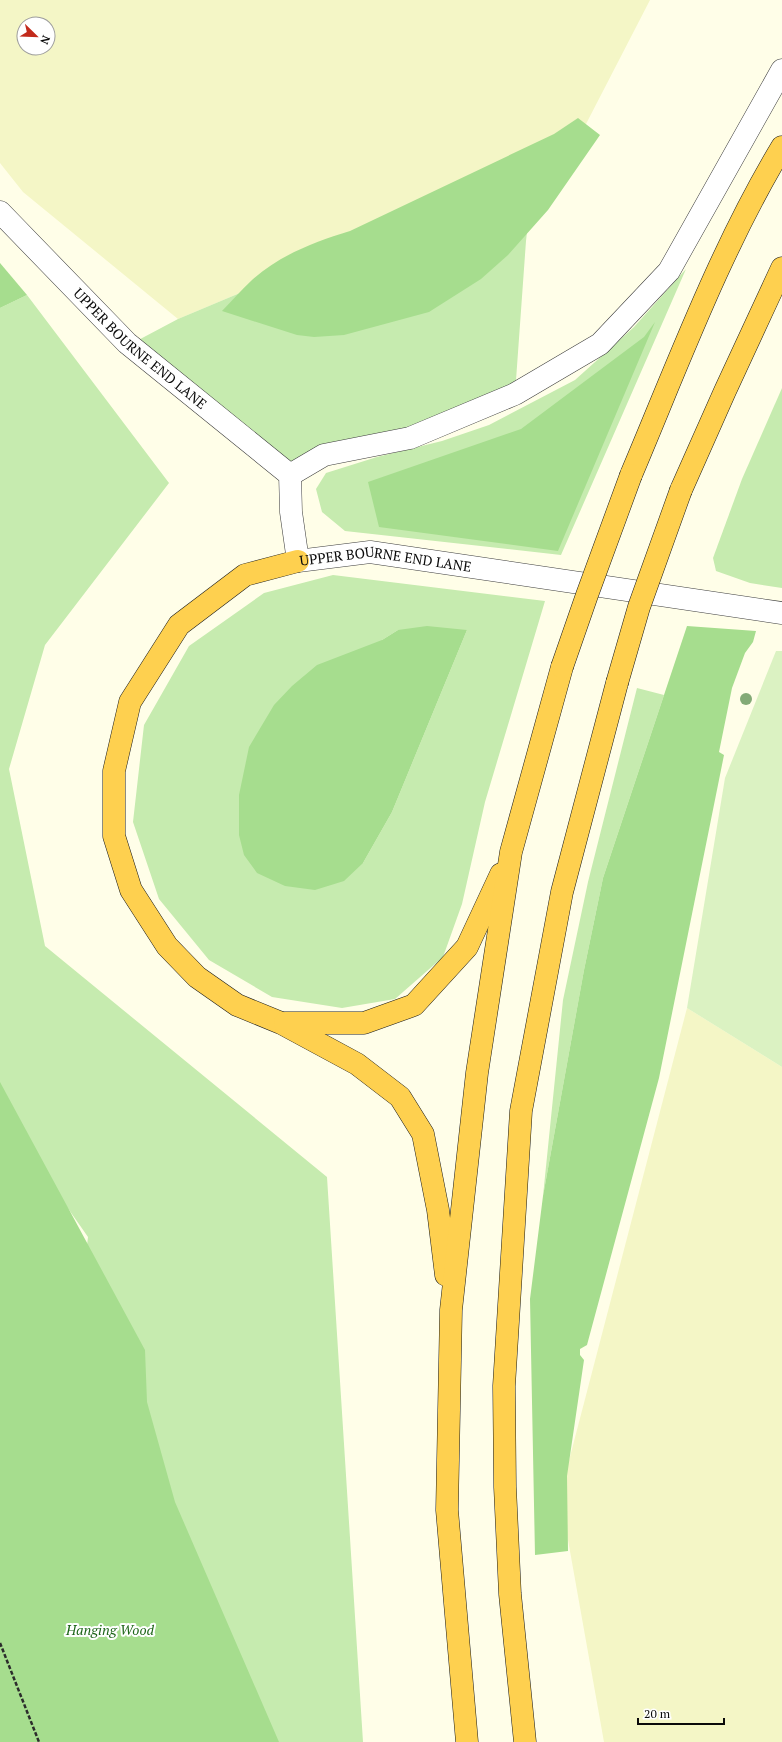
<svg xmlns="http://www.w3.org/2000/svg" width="782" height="1742" viewBox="0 0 782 1742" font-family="'PT Serif',serif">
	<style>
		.farmland { fill: #f4f6c6; fill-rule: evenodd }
		.green { fill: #c6ebaf; fill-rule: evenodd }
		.forest { fill: #a6dd8e }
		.pitch { fill: #dbf2c2 }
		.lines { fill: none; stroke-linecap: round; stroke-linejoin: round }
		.minor-casing { stroke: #3d3d3d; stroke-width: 23 }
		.trunk-casing { stroke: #1b1b1b; stroke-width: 23 }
		.path { stroke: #2c2c2c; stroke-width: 2.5; stroke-dasharray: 4 2; stroke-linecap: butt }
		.minor { stroke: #fff; stroke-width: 22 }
		.trunk { stroke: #fed04f; stroke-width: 22 }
		.trunk-bridge-casing { stroke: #1b1b1b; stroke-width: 23; stroke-linecap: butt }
		.trunk-bridge { stroke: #fed04f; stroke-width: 22 }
		.tree { fill: #83aa76 }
		.labels { text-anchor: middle; stroke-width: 4; stroke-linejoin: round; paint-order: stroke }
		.street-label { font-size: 14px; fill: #0a0a0a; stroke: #fff }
		.park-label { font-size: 14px; font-style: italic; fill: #1d6518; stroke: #fff }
	</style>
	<rect width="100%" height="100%" fill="#fffee8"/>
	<!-- farmland -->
	<g class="farmland">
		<path d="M0,0H650L586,124L534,169L178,319L23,192L0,163ZM24,24H48V48H24Z"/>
		<path d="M687,1008L782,1067V1742H604L560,1495Z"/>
	</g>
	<!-- green -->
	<g class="green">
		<path d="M534,169L526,241L515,394L290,475L129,345L178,319Z"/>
		<path d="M686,269L561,555L345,531L322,512L316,489L326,473L377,457L442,441L489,425L575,380L634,327Z"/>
		<path d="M27,295L169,483L45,645L9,769L45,946L327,1177L363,1742H0L72,1373L88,1237L0,1111V308Z"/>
		<path d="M782,388V588L750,583L716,571L713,558L742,479Z"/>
		<path d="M333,575L545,601L485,802L462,904L443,957L395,999L342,1008L272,997L209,960L159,899L133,822L144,725L189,646L264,593ZM398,630H467L392,812L363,863L382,640Z"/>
		<path d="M637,688L664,695L603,878L584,970L543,1196L563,1000L588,882Z"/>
	</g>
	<!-- forest -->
	<g class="forest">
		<path d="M578,118L600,135L548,210L508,255L481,279L429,312L344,335L314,337L297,335L222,311C232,301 241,290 252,280C278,256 316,241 350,231L554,134Z"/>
		<path d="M0,263L27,295L0,308Z"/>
		<path d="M655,322L558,551L379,527L368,482L521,429L644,337Z"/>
		<path d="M427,626L467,630L392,812L363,863L344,881L315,890L285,886L257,873L244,855L239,835V795L249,747L274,705L292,686L317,665L382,640L398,630Z"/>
		<path d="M687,626L756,631L753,642L745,653L732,688L719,752L724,755L659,1078L587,1345L580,1349V1355L584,1360L567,1476L568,1551L535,1555L530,1299L543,1196L584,970L603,878Z"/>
		<path d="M0,1082L145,1350L147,1402L175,1502L279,1742H0Z"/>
	</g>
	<!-- pitch -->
	<path class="pitch" d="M776,651H782V1067L687,1008L725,778Z"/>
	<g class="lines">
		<!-- minor casing -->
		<g class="minor-casing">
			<g id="minor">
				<path id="s1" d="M0,212L127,343L290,475L291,512L298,561L370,552L782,613"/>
				<path d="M290,475L324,455L410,438L515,394L600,344L669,271L782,70"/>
			</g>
		</g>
		<!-- trunk casing -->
		<g class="trunk-casing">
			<g id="trunk">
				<path d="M631,475C678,364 720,250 782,147"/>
				<path d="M681,490L725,391L782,268"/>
				<path d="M298,561L245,575L179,625L130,702L114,771V836L131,890L167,946L197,977L237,1005L281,1023L357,1064L400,1097L423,1134L438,1210L446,1275"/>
				<path d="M285,1023H364L414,1005L467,947L501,874"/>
				<path d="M467,1742L447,1510L451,1310L477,1073L511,852L562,667"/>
				<path d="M525,1742L510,1594L505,1487L504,1386L521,1111L562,892L617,683"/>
			</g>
		</g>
		<!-- path -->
		<path class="path" d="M0,1643L39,1742"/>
		<!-- minor -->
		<use href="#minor" class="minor"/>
		<!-- trunk -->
		<use href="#trunk" class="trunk"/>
		<!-- trunk-bridge casing -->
		<g class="trunk-bridge-casing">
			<g id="trunk-bridge">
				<path d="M562,667L587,595L631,475"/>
				<path d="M617,683L639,607L681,490"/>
			</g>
		</g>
		<!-- trunk-bridge -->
		<use href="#trunk-bridge" class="trunk-bridge"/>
	</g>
	<!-- trees -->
	<circle class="tree" cx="746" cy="699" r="6"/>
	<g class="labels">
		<!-- street labels -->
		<g class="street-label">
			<text dy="5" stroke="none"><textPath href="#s1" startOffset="196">UPPER BOURNE END LANE</textPath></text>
			<text dy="5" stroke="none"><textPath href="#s1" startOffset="567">UPPER BOURNE END LANE</textPath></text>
		</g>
		<!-- park labels -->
		<g class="park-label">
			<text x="110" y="1635">Hanging Wood</text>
		</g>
	</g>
	<!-- north arrow -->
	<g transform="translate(36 36) rotate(113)"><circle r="19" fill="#ffffff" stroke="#9d9d9d"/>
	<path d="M0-3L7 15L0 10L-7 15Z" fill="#c22a1b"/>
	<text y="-6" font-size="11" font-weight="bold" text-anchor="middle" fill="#0a0a0a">N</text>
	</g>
	<!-- scale -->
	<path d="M638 1718v6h86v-6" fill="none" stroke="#0a0a0a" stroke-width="2"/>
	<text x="644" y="1718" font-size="12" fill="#0a0a0a" stroke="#ffffff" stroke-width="3" paint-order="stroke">20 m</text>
</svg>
